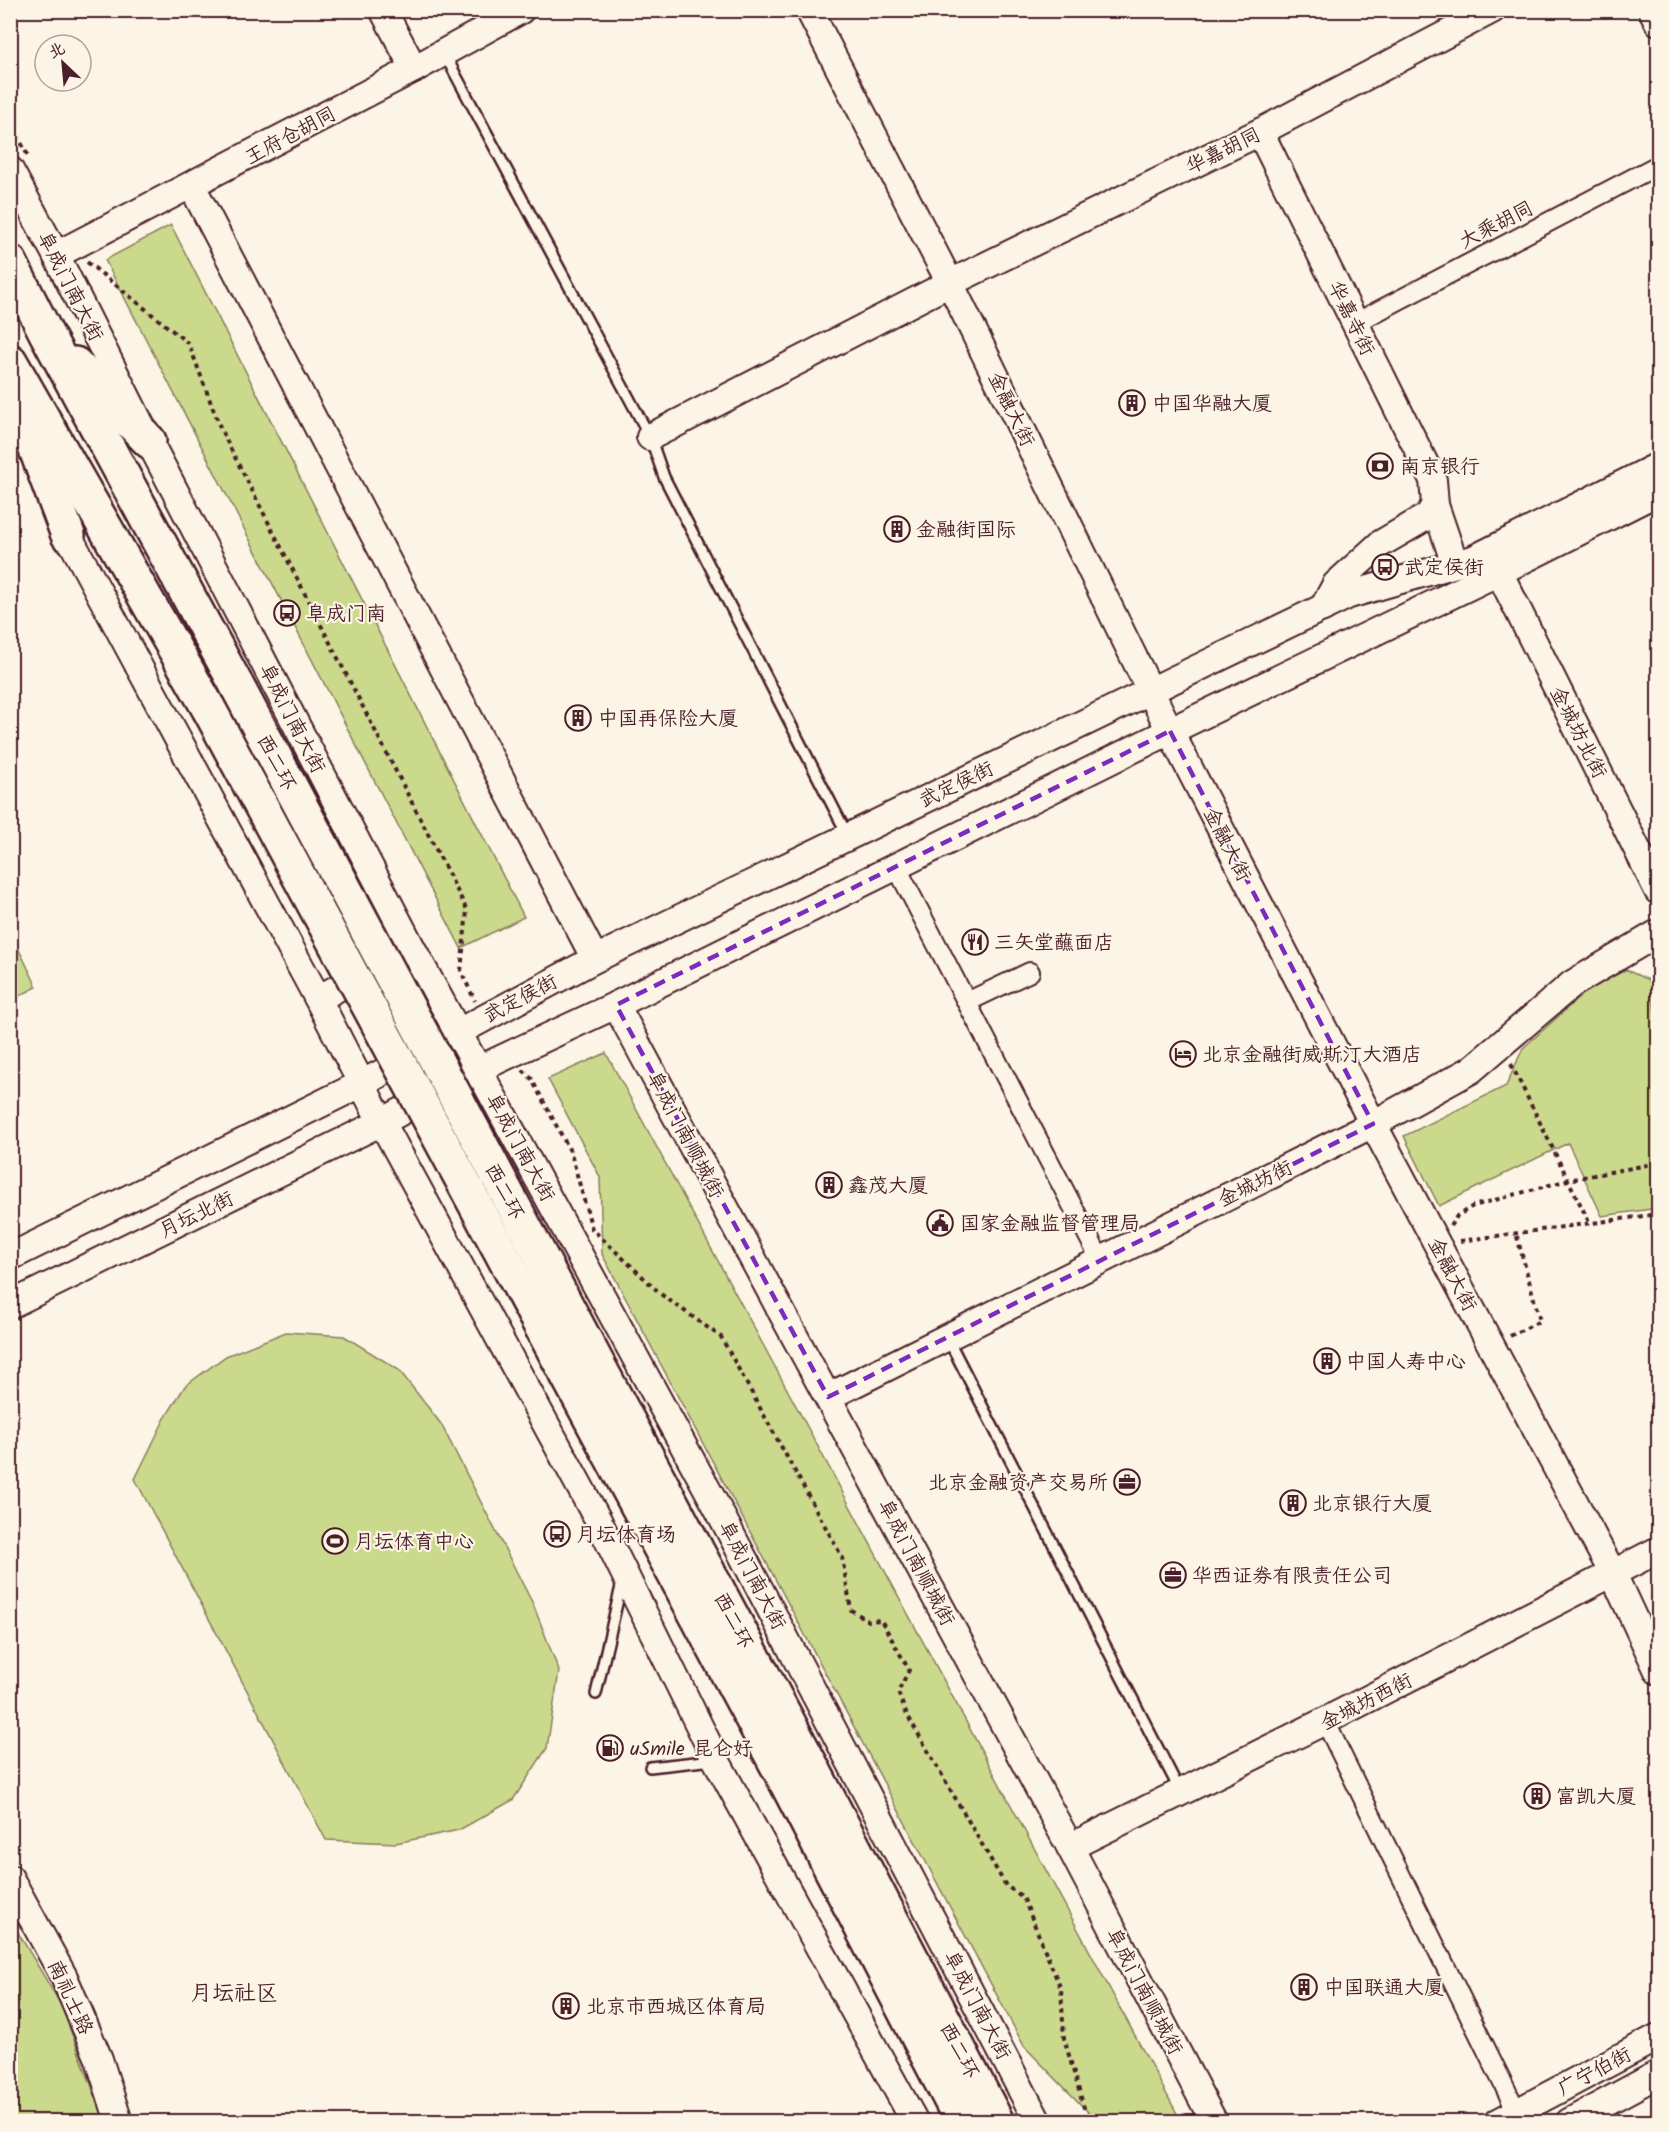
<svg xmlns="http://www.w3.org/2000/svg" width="1669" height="2132" viewBox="0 0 1669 2132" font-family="Kalam,'LXGW WenKai TC',sans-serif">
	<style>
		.green { fill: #cbd98d; stroke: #8a7c5c; stroke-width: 1.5 }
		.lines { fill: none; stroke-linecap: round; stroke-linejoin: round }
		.lane-casing { stroke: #4a1f2b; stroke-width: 14 }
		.street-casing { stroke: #4a1f2b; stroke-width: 22 }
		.secondary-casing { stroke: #4a1f2b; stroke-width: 30 }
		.highway-casing { stroke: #4a1f2b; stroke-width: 38 }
		.path { stroke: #4a1f2b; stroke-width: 4; stroke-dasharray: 4.5 4.5; stroke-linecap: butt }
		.lane { stroke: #fcf5e5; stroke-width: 9 }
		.street { stroke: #fcf5e5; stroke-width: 18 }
		.secondary { stroke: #fcf5e5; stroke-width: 26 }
		.highway { stroke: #fcf5e5; stroke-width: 33 }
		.highway-bridge-casing { stroke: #4a1f2b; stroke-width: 38; stroke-linecap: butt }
		.highway-bridge { stroke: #fcf5e5; stroke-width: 33 }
		.marked { fill: none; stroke: #7b2cbf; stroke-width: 4.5; stroke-dasharray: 12 8; stroke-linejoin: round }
		.labels { text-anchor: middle; stroke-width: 4.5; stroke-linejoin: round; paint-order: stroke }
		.street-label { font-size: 20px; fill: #4a1f2b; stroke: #fcf5e5 }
		.poi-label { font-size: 20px; fill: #4a1f2b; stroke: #fcf5e5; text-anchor: start }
		.quarter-label { font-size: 22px; fill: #4a1f2b; stroke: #fcf5e5 }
	</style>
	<rect width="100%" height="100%" fill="#fcf5e5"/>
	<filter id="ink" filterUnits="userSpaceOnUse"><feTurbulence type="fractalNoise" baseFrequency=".0167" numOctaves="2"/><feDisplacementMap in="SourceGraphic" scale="12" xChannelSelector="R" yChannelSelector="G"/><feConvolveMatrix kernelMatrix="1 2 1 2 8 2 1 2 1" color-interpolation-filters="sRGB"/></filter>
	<g filter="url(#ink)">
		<!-- green -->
		<g class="green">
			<path d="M171,225L524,917L461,948L105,260Z"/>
			<path d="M10,931L37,987L11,1000H10Z"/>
			<path d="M1626,970L1651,981L1658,1034V1208L1602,1216L1568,1143L1439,1206L1404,1136L1506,1086L1523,1048L1592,986Z"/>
			<path d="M606,1053L1181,2121H1094L1090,2114L1024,2046L602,1254L600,1177L548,1079Z"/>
			<path d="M286,1332L344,1336L399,1370L441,1424L533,1604L559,1671L547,1748L513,1800L459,1830L396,1843L326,1840L135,1479L165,1418L185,1386L226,1356Z"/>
			<path d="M10,1919L60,2003L105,2121H11Z"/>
		</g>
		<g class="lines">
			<!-- lane casing -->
			<g class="lane-casing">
				<g id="lane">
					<path d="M445,55L650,437L664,477L848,836"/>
					<path d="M948,1339L1180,1791"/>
					<path d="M596,1694L622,1582"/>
					<path d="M650,1767L713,1760"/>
				</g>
			</g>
			<!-- street casing -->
			<g class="street-casing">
				<g id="street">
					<path d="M1355,323L1658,165"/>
					<path d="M896,866L1100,1259"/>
					<path d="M967,1002L1030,972"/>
					<path d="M1325,1721L1517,2112"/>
				</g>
			</g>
			<!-- secondary casing -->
			<g class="secondary-casing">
				<g id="secondary">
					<path d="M383,10L414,69"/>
					<path d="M809,10L950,283L1170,731L1373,1124L1613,1574L1658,1671"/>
					<path d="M1652,10L1658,22"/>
					<path d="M1260,132L1433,480L1435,505L1455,564"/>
					<path d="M10,170L56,255L149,441L412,948L718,1509L1038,2122"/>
					<path d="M192,186L595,959"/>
					<path d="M56,255L414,69L521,10"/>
					<path d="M650,437L950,283L1260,132L1492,10"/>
					<path d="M60,520L318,999L372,1104L599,1522L716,1760L915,2122"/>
					<path d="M1499,572L1658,891"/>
					<path d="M1323,608L1336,584L1380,544L1428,516L1435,505"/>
					<path d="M318,999L370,970"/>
					<path d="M616,1005L1070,1847L1214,2122"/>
					<path d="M10,1257L361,1084L595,959L1349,595L1473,559L1658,466"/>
					<path d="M10,1305L382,1122L479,1069L616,1005L1170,731L1499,572L1658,492"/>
					<path d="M828,1397L1373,1124L1471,1070L1572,984L1658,933"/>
					<path d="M1070,1847L1325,1721L1658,1550"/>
					<path d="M10,1878L64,1977L99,2059L119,2122"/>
					<path d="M1498,2122L1658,2037"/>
					<path d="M1569,2122L1658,2074"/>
				</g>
			</g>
			<!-- highway casing -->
			<g class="highway-casing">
				<g id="highway">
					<path d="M10,262L47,335L237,686"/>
					<path d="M10,361L209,709"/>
					<path d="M75,364L149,441"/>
					<path d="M23,415L68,535"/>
					<path d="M811,1765L997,2122"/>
					<path d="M786,1782L962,2122"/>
				</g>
			</g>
			<!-- path -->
			<g class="path">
				<path d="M10,100L14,129L28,156"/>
				<path d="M87,262L189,344L221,430L467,910L461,971L475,1001"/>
				<path d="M1511,1064L1590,1224"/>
				<path d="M523,1070L531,1078L571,1153L592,1229L662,1295L721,1337L842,1557L851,1610L869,1621L881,1620L909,1670L898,1692L905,1711L1006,1886L1023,1897L1061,1989L1064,2038L1088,2122"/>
				<path d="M1450,1226L1457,1216L1473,1206L1568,1180L1658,1163"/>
				<path d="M1460,1241L1658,1214"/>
				<path d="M1510,1336L1540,1321L1516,1233"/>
			</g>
			<!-- lane -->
			<use href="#lane" class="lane"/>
			<!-- street -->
			<use href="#street" class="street"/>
			<!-- secondary -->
			<use href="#secondary" class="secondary"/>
			<!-- highway -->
			<use href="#highway" class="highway"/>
			<!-- highway-bridge casing -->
			<g class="highway-bridge-casing">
				<g id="highway-bridge">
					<path d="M237,686L811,1765"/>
					<path d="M209,709L786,1782"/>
				</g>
			</g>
			<!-- highway-bridge -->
			<use href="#highway-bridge" class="highway-bridge"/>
		</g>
	</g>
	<!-- marked area -->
	<path class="marked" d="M1170,731L1373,1124L828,1397L616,1005Z"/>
	<!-- icons -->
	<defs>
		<g id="building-ring" transform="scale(1.35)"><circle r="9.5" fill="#fcf5e5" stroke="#4a1f2b" stroke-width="1.5"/><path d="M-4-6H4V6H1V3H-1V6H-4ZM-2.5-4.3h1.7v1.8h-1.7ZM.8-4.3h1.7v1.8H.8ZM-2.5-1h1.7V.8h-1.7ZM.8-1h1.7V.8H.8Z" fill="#4a1f2b"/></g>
		<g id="bank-ring" transform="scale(1.35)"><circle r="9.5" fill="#fcf5e5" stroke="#4a1f2b" stroke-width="1.5"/><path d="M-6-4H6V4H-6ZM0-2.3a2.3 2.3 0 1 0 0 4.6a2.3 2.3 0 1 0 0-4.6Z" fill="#4a1f2b"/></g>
		<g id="bus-ring" transform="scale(1.35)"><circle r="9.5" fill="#fcf5e5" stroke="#4a1f2b" stroke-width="1.5"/><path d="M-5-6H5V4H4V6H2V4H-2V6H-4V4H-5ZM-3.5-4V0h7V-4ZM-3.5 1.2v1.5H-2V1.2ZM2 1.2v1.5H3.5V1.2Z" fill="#4a1f2b"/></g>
		<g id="restaurant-ring" transform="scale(1.35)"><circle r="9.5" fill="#fcf5e5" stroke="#4a1f2b" stroke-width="1.5"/><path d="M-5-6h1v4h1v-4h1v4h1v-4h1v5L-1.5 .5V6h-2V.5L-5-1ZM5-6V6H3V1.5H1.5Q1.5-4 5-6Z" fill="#4a1f2b"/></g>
		<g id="hotel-ring" transform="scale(1.35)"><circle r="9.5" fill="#fcf5e5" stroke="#4a1f2b" stroke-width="1.5"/><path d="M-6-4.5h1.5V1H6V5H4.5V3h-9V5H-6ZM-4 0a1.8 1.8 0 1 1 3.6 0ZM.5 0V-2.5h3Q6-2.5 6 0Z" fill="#4a1f2b"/></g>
		<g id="civic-ring" transform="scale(1.35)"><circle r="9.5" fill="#fcf5e5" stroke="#4a1f2b" stroke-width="1.5"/><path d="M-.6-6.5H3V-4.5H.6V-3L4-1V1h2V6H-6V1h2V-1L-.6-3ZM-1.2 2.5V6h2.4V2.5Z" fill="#4a1f2b"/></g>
		<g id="office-ring" transform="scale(1.35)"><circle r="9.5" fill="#fcf5e5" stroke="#4a1f2b" stroke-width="1.5"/><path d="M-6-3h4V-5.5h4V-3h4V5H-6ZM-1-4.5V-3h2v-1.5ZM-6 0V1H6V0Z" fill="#4a1f2b"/></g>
		<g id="stadium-ring" transform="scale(1.35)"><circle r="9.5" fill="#fcf5e5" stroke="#4a1f2b" stroke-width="1.5"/><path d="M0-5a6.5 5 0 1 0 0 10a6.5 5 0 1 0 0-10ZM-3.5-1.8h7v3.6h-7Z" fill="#4a1f2b"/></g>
		<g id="fuel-ring" transform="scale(1.35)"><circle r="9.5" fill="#fcf5e5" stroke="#4a1f2b" stroke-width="1.5"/><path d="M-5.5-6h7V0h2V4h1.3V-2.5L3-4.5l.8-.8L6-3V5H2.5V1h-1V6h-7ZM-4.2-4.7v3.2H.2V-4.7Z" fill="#4a1f2b"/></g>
	</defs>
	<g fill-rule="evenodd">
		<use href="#building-ring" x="1132" y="403"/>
		<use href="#bank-ring" x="1380" y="466"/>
		<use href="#building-ring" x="897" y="529"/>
		<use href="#bus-ring" x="1385" y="567"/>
		<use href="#bus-ring" x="287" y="613"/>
		<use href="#building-ring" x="578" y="718"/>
		<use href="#restaurant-ring" x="975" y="942"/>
		<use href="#hotel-ring" x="1183" y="1054"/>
		<use href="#building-ring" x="829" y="1185"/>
		<use href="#civic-ring" x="940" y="1223"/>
		<use href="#building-ring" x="1327" y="1361"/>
		<use href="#office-ring" x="1127" y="1482"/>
		<use href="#building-ring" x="1293" y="1503"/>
		<use href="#bus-ring" x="557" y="1534"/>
		<use href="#stadium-ring" x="335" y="1541"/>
		<use href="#office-ring" x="1173" y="1575"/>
		<use href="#fuel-ring" x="610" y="1748"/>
		<use href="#building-ring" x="1537" y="1796"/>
		<use href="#building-ring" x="1304" y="1987"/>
		<use href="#building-ring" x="566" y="2006"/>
	</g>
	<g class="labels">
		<!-- street labels -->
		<g class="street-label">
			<text transform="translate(290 135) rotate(-28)" y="7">王府仓胡同</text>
			<text transform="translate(1223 150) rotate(-26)" y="7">华嘉胡同</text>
			<text transform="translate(1496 224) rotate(-27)" y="7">大乘胡同</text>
			<text transform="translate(71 286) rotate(63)" y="7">阜成门南大街</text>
			<text transform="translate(1352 318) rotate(64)" y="7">华嘉寺街</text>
			<text transform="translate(1012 409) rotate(64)" y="7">金融大街</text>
			<text transform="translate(293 718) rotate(63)" y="7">阜成门南大街</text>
			<text transform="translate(1579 732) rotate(63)" y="7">金城坊北街</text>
			<text transform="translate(277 762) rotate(62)" y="7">西二环</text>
			<text transform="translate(956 784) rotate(-26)" y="7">武定侯街</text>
			<text transform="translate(1228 844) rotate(63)" y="7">金融大街</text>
			<text transform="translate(520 998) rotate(-28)" y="7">武定侯街</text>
			<text transform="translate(686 1134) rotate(62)" y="7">阜成门南顺城街</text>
			<text transform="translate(521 1147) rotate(61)" y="7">阜成门南大街</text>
			<text transform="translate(1255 1183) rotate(-26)" y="7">金城坊街</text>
			<text transform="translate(505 1191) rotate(62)" y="7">西二环</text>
			<text transform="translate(196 1214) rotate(-26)" y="7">月坛北街</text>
			<text transform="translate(1453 1274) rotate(62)" y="7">金融大街</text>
			<text transform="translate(917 1562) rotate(62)" y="7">阜成门南顺城街</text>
			<text transform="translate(753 1575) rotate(62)" y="7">阜成门南大街</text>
			<text transform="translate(734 1620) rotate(62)" y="7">西二环</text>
			<text transform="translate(1366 1701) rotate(-27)" y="7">金城坊西街</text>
			<text transform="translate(1145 1991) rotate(62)" y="7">阜成门南顺城街</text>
			<text transform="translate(71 1997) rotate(65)" y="7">南礼士路</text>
			<text transform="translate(978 2005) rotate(62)" y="7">阜成门南大街</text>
			<text transform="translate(960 2050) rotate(62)" y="7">西二环</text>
			<text transform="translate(1594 2071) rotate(-28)" y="7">广宁伯街</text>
		</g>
		<!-- poi labels -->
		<g class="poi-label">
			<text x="1152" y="410">中国华融大厦</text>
			<text x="1400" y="473">南京银行</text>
			<text x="916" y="536">金融街国际</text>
			<text x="1404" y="574">武定侯街</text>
			<text x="306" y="620">阜成门南</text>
			<text x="598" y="725">中国再保险大厦</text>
			<text x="994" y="949">三矢堂蘸面店</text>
			<text x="1202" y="1061">北京金融街威斯汀大酒店</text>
			<text x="848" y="1192">鑫茂大厦</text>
			<text x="960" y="1230">国家金融监督管理局</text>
			<text x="1346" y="1368">中国人寿中心</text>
			<text x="1108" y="1489" text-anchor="end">北京金融资产交易所</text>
			<text x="1312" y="1510">北京银行大厦</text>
			<text x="576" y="1541">月坛体育场</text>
			<text x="354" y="1548">月坛体育中心</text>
			<text x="1192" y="1582">华西证券有限责任公司</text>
			<text x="630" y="1755">uSmile 昆仑好</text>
			<text x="1556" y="1803">富凯大厦</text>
			<text x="1324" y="1994">中国联通大厦</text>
			<text x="586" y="2013">北京市西城区体育局</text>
		</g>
		<!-- quarter labels -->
		<g class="quarter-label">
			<text x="234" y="2000">月坛社区</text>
		</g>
	</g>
	<!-- margin -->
	<rect width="1669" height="2132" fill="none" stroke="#fcf5e5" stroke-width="36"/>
	<rect x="18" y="18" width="1633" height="2096" fill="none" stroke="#4a1f2b" stroke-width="2" filter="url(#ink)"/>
	<!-- north arrow -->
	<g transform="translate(63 63) rotate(334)"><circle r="28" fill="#fcf5e5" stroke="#b59f9b" stroke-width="1.5"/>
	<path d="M0-4.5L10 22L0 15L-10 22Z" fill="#4a1f2b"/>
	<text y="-9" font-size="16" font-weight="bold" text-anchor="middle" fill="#4a1f2b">北</text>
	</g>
</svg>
